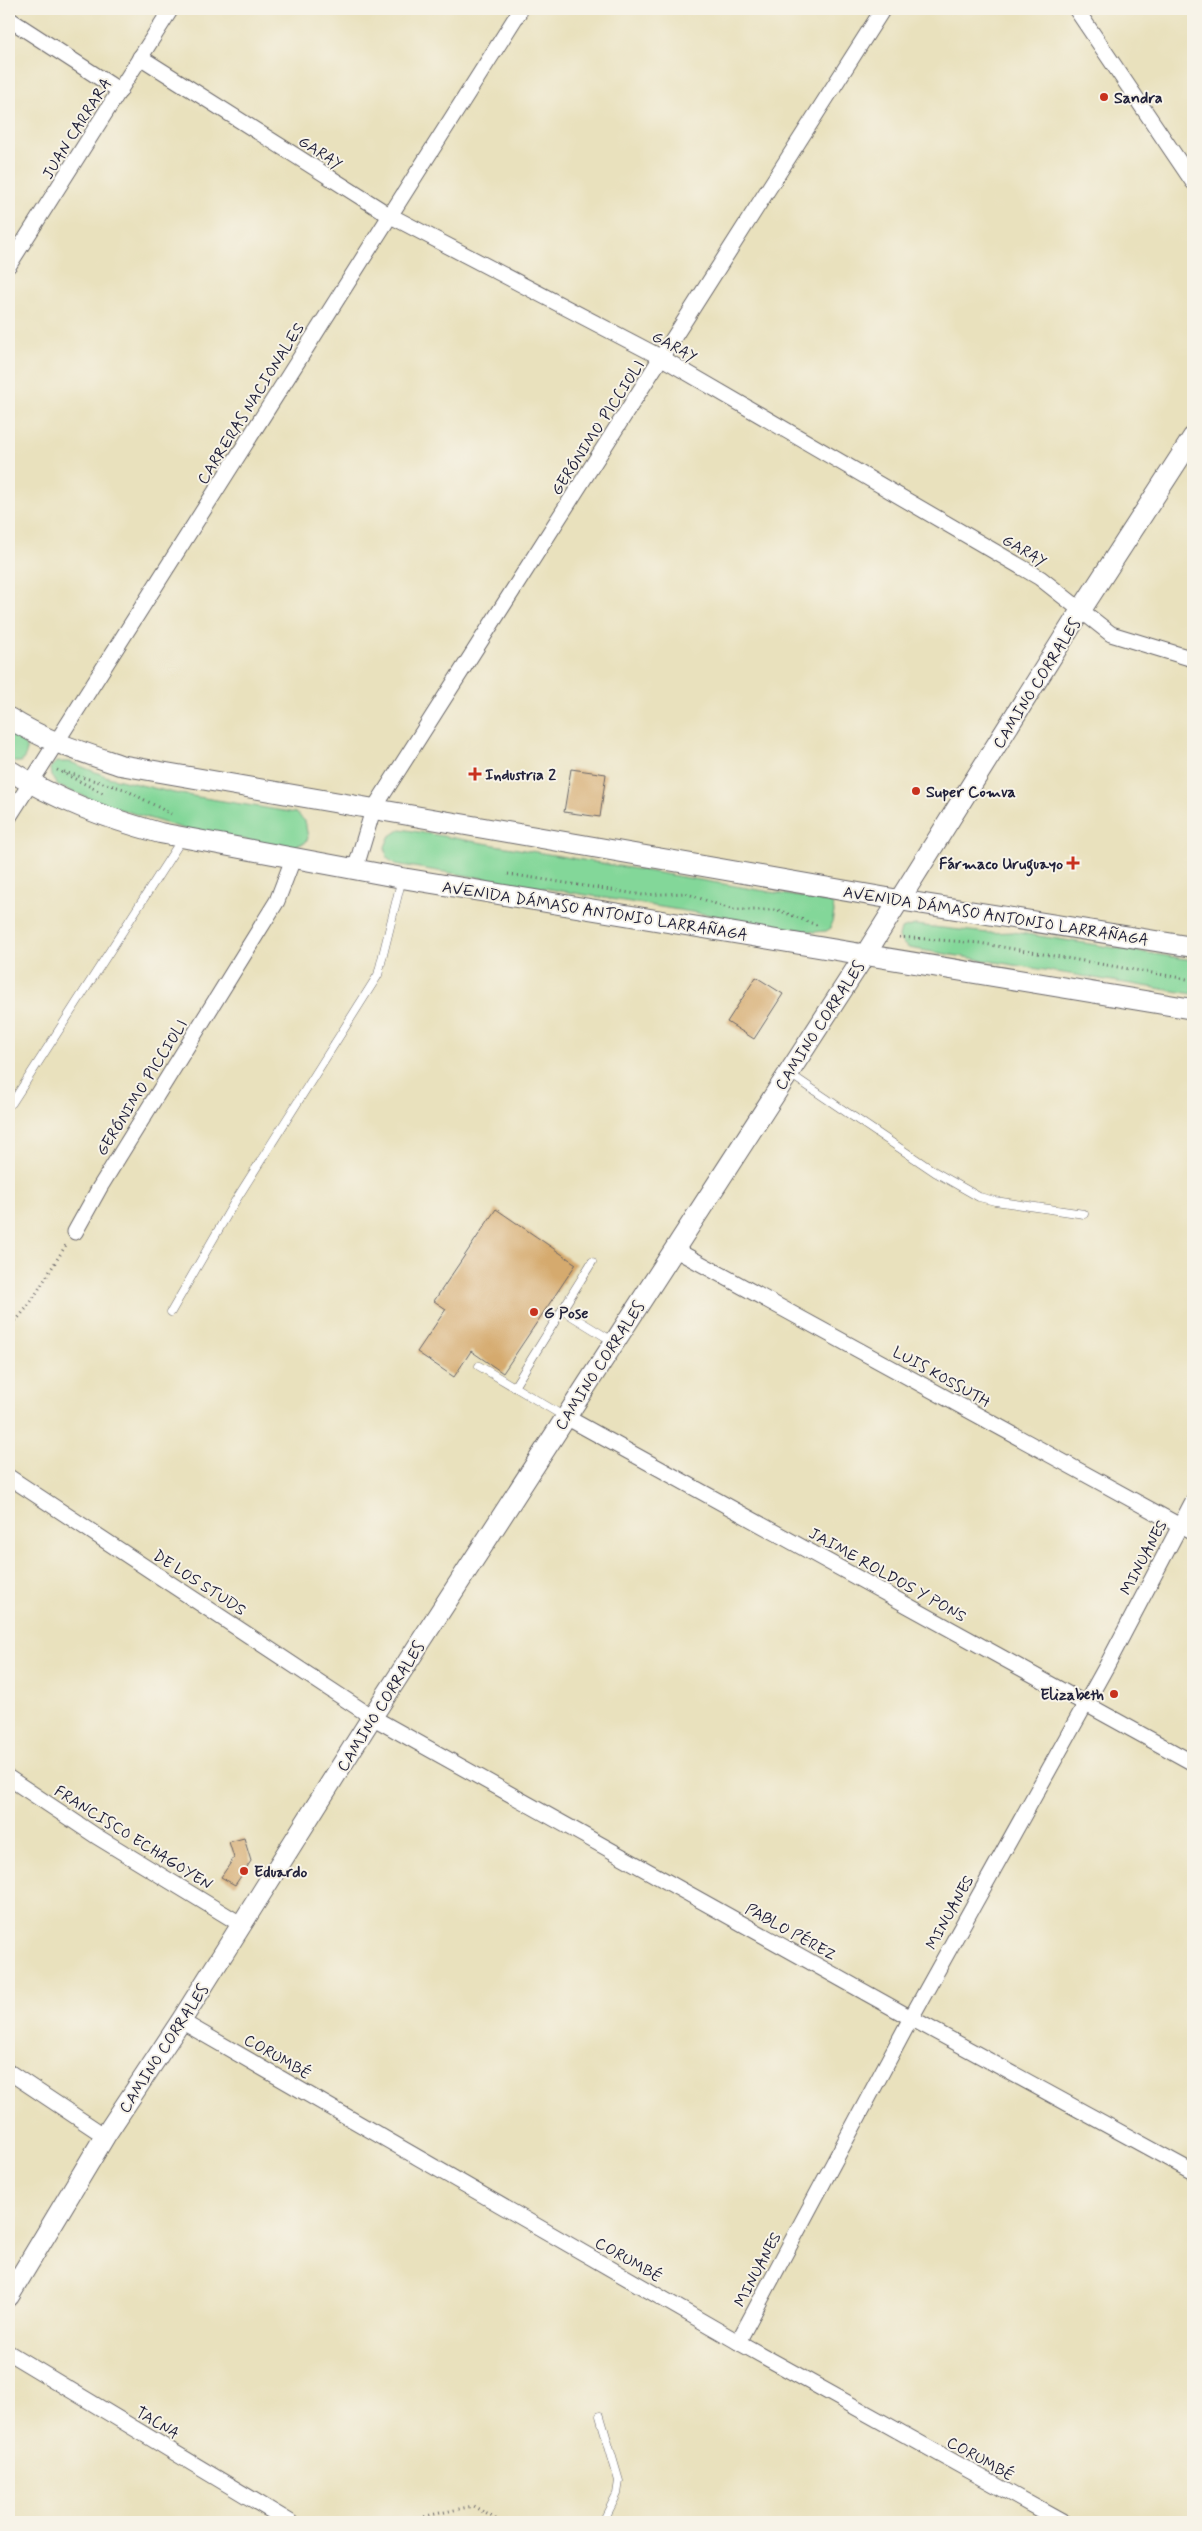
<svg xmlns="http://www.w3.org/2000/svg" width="1202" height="2531" viewBox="0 0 1202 2531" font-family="Mynerve,sans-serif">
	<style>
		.green { fill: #83d799; stroke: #527c6a }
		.building { fill: #d5aa6e }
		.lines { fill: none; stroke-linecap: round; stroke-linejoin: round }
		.service-casing { stroke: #686568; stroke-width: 9 }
		.minor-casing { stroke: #686568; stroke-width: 17 }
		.tertiary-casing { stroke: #686568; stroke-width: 22 }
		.path { stroke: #686568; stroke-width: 3; stroke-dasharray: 1 4; stroke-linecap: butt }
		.service { stroke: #fff; stroke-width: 8 }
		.minor { stroke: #fff; stroke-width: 15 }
		.tertiary { stroke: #fff; stroke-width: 20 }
		.poi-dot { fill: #c8321e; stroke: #f7f3e8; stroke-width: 2 }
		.labels { text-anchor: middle; stroke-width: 4; stroke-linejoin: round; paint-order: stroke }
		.poi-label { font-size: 16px; font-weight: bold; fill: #22223b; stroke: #f7f3e8; text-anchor: start }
		.street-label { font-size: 16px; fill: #22223b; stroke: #f7f3e8 }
	</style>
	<rect width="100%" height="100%" fill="#f7f3e8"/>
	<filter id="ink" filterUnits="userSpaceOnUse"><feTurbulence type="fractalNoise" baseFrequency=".02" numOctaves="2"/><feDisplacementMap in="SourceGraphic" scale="10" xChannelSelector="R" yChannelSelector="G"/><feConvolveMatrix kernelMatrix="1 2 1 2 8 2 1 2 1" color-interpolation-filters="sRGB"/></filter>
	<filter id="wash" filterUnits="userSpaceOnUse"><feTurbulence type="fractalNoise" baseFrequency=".0096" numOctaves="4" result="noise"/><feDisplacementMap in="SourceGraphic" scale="20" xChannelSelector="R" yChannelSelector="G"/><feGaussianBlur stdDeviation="1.12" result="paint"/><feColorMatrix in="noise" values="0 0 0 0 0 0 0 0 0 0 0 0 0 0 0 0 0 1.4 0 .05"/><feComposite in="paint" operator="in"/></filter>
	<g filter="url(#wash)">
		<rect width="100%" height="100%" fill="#e9e1bd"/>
		<!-- green -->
		<g class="green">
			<path d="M9,732C21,740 34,748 21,762H14L9,759Z"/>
			<path d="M56,762H70L108,777L174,793L296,813L305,821L308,838L305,843L291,847L191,831L109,806L58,786L51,776L50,768Z"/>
			<path d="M401,829L829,902L833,905L834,912L831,928L826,931L815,932L395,864L387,858L385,847L389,837Z"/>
			<path d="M915,925L988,933L1013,932L1193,960V994L909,948L902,943L899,937L901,929Z"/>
		</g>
		<g id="blocks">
			<!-- building -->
			<g class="building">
				<path d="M571,769L606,774L600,817L564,812Z"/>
				<path d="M756,977L783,994L754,1039L727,1022Z"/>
				<path d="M496,1209L576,1264L503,1373L471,1351L454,1377L417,1352L446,1309L434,1301Z"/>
				<path d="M244,1838L251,1861L235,1885L221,1877L234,1858L229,1842Z"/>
			</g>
		</g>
	</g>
	<g filter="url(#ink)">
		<use href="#blocks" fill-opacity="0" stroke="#686568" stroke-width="1"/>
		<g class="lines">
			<!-- service casing -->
			<g class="service-casing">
				<g id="service">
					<path d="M790,1074L935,1172L979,1197L995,1201L1084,1214"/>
					<path d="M12,1103L182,839"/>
					<path d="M562,1310L614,1342"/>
					<path d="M171,1312L234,1203L378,975L402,878"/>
					<path d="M479,1366L565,1417"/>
					<path d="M514,1387L592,1262"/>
					<path d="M600,2416L619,2481L617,2494L603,2522"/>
				</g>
			</g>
			<!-- minor casing -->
			<g class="minor-casing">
				<g id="minor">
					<path d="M1076,9L1193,182"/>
					<path d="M9,19L120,91"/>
					<path d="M140,57L389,215L662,358L1040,578L1111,634L1193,659"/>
					<path d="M9,265L171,9"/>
					<path d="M9,817L521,9"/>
					<path d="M355,870L373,810L883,9"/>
					<path d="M75,1232L100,1187L277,901L293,859"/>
					<path d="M674,1249L1193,1533"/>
					<path d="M566,1417L1193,1763"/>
					<path d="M9,1477L372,1717L911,2018L1193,2172"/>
					<path d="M9,1778L96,1836L242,1925"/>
					<path d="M181,2021L738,2342L1062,2522"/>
					<path d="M9,2072L105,2136"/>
					<path d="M738,2342L911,2018L1106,1667L1193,1501"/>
					<path d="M9,2353L290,2522"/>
				</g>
			</g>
			<!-- tertiary casing -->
			<g class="tertiary-casing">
				<g id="tertiary">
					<path d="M9,718C43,740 82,752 120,765L899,900L1193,947"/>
					<path d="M9,770C56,800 106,818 160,833L402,878L1193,1009"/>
					<path d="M9,2296L105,2136L181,2021L372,1717L865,955L1081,610L1193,437"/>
				</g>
			</g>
			<!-- path -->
			<g class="path">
				<path d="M57,770L103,793"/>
				<path d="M64,772L124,789L171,814"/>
				<path d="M508,874L643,895L685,893L733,910H778L819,926"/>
				<path d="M899,937L979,943L1193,980"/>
				<path d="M9,1329L29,1305L66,1245"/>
				<path d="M416,2522L426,2516L473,2506L501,2522"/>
			</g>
			<!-- service -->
			<use href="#service" class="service"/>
			<!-- minor -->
			<use href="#minor" class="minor"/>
			<!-- tertiary -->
			<use href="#tertiary" class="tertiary"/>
		</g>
	</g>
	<!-- markers -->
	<g class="poi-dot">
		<circle cx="1104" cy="97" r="5"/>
		<path d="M472.5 766.5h5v5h5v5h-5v5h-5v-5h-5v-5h5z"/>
		<circle cx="916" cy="791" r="5"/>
		<path d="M1070.5 855.5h5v5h5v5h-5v5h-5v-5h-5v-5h5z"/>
		<circle cx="534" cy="1312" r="5"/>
		<circle cx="1114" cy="1694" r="5"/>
		<circle cx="244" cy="1871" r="5"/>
	</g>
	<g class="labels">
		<!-- poi labels -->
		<g class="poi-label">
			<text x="1114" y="103">Sandra</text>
			<text x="485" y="780">Industria 2</text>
			<text x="926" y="797">Super Comva</text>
			<text x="1063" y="869" text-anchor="end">Fármaco Uruguayo</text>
			<text x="544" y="1318">G Pose</text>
			<text x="1104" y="1700" text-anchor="end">Elizabeth</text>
			<text x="254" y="1877">Eduardo</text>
		</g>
		<!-- street labels -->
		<g class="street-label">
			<text transform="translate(76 128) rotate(-58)" y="6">JUAN CARRARA</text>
			<text transform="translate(321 152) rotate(33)" y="6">GARAY</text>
			<text transform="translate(675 346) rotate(29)" y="6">GARAY</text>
			<text transform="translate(250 403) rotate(-58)" y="6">CARRERAS NACIONALES</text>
			<text transform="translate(597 427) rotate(-57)" y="6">GERÓNIMO PICCIOLI</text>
			<text transform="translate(1025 550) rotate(31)" y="6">GARAY</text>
			<text transform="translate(1036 683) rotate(-58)" y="6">CAMINO CORRALES</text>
			<text transform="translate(595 910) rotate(9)" y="6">AVENIDA DÁMASO ANTONIO LARRAÑAGA</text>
			<text transform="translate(996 915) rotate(9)" y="6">AVENIDA DÁMASO ANTONIO LARRAÑAGA</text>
			<text transform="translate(819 1025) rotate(-57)" y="6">CAMINO CORRALES</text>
			<text transform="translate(141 1087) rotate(-58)" y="6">GERÓNIMO PICCIOLI</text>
			<text transform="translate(599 1365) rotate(-57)" y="6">CAMINO CORRALES</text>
			<text transform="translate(942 1376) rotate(29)" y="6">LUIS KOSSUTH</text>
			<text transform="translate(1143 1557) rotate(-62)" y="6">MINUANES</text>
			<text transform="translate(888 1574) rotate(29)" y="6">JAIME ROLDOS Y PONS</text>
			<text transform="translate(200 1582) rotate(33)" y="6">DE LOS STUDS</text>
			<text transform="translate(380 1706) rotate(-58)" y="6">CAMINO CORRALES</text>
			<text transform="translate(134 1837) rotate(32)" y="6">FRANCISCO ECHAGOYEN</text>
			<text transform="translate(949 1912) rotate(-61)" y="6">MINUANES</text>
			<text transform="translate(791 1931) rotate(29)" y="6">PABLO PÉREZ</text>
			<text transform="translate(163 2048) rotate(-57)" y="6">CAMINO CORRALES</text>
			<text transform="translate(278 2056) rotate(30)" y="6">CORUMBÉ</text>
			<text transform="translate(629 2259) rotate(30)" y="6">CORUMBÉ</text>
			<text transform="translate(757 2269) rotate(-62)" y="6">MINUANES</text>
			<text transform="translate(158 2422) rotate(31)" y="6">TACNA</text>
			<text transform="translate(981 2458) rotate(29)" y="6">CORUMBÉ</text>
		</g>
	</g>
	<!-- margin -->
	<rect width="1202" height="2531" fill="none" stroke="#f7f3e8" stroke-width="30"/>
</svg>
